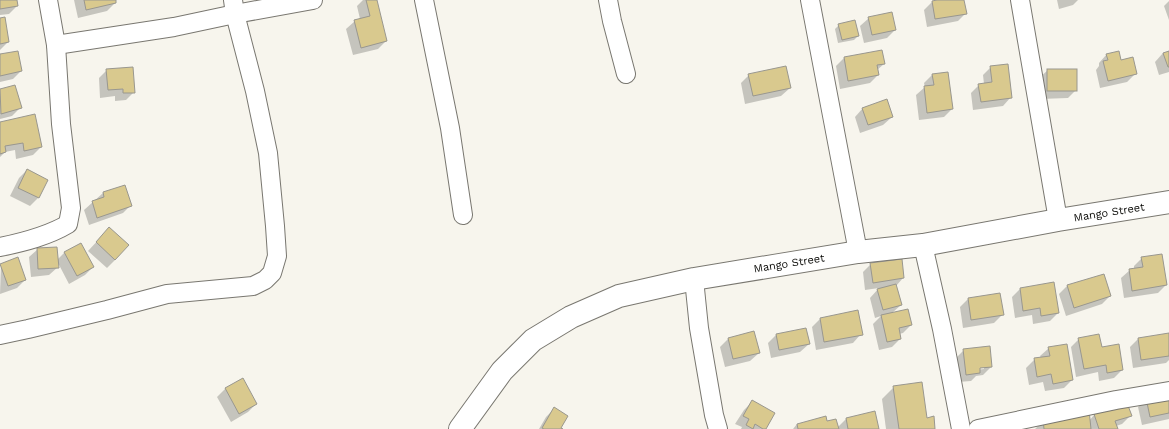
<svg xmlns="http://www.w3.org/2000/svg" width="1169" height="429" viewBox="0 0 1169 429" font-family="'Work Sans',sans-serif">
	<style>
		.shadow { fill: #0003; fill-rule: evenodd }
		.building { fill: #d9c98e; stroke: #99978f }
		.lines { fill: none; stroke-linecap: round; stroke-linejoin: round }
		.minor-casing { stroke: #797770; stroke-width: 20 }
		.secondary-casing { stroke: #797770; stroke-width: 24 }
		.minor { stroke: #fff; stroke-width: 18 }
		.secondary { stroke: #fff; stroke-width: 22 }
		.labels { text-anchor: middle; stroke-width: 4; stroke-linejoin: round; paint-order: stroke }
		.street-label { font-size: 11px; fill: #0c0c09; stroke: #fff }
	</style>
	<rect width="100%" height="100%" fill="#f7f5ed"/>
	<!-- shadow -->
	<g class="shadow">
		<path d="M0,0H16L17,6L9,14L0,15Z"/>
		<path d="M74,0H115V3L107,11L78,18Z"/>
		<path d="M363,0H376L386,41L378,49L353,55L346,29L355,21L360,19L357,6Z"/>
		<path d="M938,0H963L966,13L958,21L927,27L924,10L932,2Z"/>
		<path d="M1057,0H1078L1073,5L1059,9Z"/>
		<path d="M1169,1V20L1164,6Z"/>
		<path d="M869,18L895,30L887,38L864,43L860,26Z"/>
		<path d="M0,19L8,42L0,50Z"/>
		<path d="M839,25L858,36L854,40L838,43L835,29Z"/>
		<path d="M882,51L884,64L877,70L878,75L870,83L840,89L836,66L844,58Z"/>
		<path d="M1169,52V72L1159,75L1155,62L1163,53Z"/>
		<path d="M1107,54L1121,61L1136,73L1127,82L1100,88L1096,70L1099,66V63Z"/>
		<path d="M0,55L21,71L13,79L0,82Z"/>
		<path d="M991,67L1011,97L1003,106L973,110L971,93L979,85L984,84L983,75Z"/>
		<path d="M107,70L134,92L126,100L115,101V96L100,98L99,78Z"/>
		<path d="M1048,70L1076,90L1068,98L1040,99L1039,78Z"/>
		<path d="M749,75L790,88L781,96L745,104L741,83Z"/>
		<path d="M932,75L952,109L944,117L919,120L916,95L925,87L924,83Z"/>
		<path d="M15,86L20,108L12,116L0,119V90Z"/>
		<path d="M863,108L892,117L883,125L860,133L855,117Z"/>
		<path d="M0,123L41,147L33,155L16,159L15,150L5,152L0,157Z"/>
		<path d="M27,170L47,180L38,198L30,206L10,196L19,178Z"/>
		<path d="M124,186L131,205L123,213L89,225L84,210L103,193Z"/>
		<path d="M101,237L115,260L107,268L88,251Z"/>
		<path d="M38,249L57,260L65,252L93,267L85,275L69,284L57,261L58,267L49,275L31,277L29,257Z"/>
		<path d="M1142,258L1166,285L1158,293L1124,298L1121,278L1130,270L1134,269V266Z"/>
		<path d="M871,264L903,278L896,286L901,305L892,313L911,325L903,333L899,334L900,339L892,347L879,350L873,324L881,316L875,318L870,298L879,288L865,290L863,272Z"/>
		<path d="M1,265L25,280L17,288L0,294Z"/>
		<path d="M1104,275L1110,296L1102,304L1066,316L1059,294L1067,286Z"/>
		<path d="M1020,289L1058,313L1050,321L1033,324L1032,315L1015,318L1012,297Z"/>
		<path d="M999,294L1003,314L994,323L963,328L960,307L968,299Z"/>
		<path d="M820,319L861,334L853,343L816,350L812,327Z"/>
		<path d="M754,332L759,353L750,361L725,367L720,347L728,339Z"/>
		<path d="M1169,334V360L1166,363L1133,368L1130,347L1138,339Z"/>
		<path d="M776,335L809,344L800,352L771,358L768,343Z"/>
		<path d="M1079,339L1101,348L1122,370L1114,378L1099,381L1098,372L1076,377L1071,347Z"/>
		<path d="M1049,348L1072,380L1064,388L1045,391L1043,382L1029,385L1026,368L1035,359L1041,358L1040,356Z"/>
		<path d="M964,350L991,367L983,375L976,376L971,381L958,382L956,358ZM984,367V369L975,370V368Z"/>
		<path d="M242,379L256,404L248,412L231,422L217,397L225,389Z"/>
		<path d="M894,387L934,429H886L882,399Z"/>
		<path d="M1169,394V419L1142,425L1138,407L1146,399Z"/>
		<path d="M752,402L765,429H741L742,427L735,424L744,410Z"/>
		<path d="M1127,404L1131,415L1122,424L1116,426L1117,429H1035L1044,420L1089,421L1094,415Z"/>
		<path d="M554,409L560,428L562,429H539L546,417Z"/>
		<path d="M846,419L878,429H793L797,424L826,422L838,427Z"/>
	</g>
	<!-- building -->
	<g class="building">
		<path d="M0,0H17L18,6L0,9Z"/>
		<path d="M84,0H116V3L86,10Z"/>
		<path d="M366,0H377L387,41L361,48L354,20L370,16Z"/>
		<path d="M937,0H964L967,14L935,19L932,1Z"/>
		<path d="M892,12L896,30L872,35L868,17Z"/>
		<path d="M5,17L9,42L0,44V18Z"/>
		<path d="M855,20L859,36L842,40L838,24Z"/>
		<path d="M882,50L885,64L877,65L879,75L848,81L844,57Z"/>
		<path d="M18,51L22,71L0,76V54Z"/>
		<path d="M1119,51L1121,60L1133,57L1137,74L1108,81L1103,61L1108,60L1106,54Z"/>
		<path d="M1169,51V67H1168L1163,53Z"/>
		<path d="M1008,64L1012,98L981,102L978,84L992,82L990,66Z"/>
		<path d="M786,66L791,88L753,96L748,74Z"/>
		<path d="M133,67L135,93H123V89L108,90L106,69Z"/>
		<rect x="1047" y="69" width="30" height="22"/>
		<path d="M948,72L953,109L927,113L924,86L934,85L932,74Z"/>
		<path d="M15,85L22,108L1,114L0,89Z"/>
		<path d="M887,99L893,117L868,125L862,108Z"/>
		<path d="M35,114L42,147L24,151L23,143L5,146L6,152L0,154V122Z"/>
		<path d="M27,169L48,180L39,198L18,188Z"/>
		<path d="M125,185L132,206L97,218L92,201L104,197L103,192Z"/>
		<path d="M109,227L129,245L115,260L96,242Z"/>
		<path d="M81,243L94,267L77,276L64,252Z"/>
		<path d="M57,247L59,268L38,269L37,248Z"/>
		<path d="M1162,254L1167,285L1132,291L1129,269L1143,267L1141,257Z"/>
		<path d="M18,257L26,280L8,286L0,264Z"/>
		<path d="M902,259L904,278L873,283L870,263Z"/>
		<path d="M1104,274L1111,296L1074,308L1067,285Z"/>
		<path d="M1054,282L1059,313L1041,316L1040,308L1023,311L1020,288Z"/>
		<path d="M896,284L902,305L883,310L877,289Z"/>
		<path d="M1000,293L1004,315L971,320L968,298Z"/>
		<path d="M908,309L912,325L899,328L901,339L887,342L881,315Z"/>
		<path d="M858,310L863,335L824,342L820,318Z"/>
		<path d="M806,328L810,344L779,350L776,334Z"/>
		<path d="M754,331L760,353L733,359L728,338Z"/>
		<path d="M1169,333V356L1141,360L1138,338Z"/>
		<path d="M1099,334L1102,347L1119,344L1123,370L1107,373L1106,365L1084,369L1078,338Z"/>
		<path d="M1067,344L1073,380L1053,384L1051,374L1037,377L1034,358L1050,356L1048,347Z"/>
		<path d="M990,346L992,367L980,368V373L966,375L963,349Z"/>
		<path d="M243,378L257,404L239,414L225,388Z"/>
		<path d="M922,382L927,418L934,416L935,429H899L893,386Z"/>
		<path d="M1169,393V413L1150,417L1146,398Z"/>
		<path d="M752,400L775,413L766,429H763L755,424L753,429L746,425L749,419L743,416Z"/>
		<path d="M1088,400L1091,429H1044L1043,419L1059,417L1057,403Z"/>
		<path d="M1127,403L1132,416L1115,421L1118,429H1099L1094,414Z"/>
		<path d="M554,407L568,416L561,428L563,429H544L542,428Z"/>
		<path d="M875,411L879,429H848L846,418Z"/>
		<path d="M826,416L827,421L836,419L839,429H798L797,424Z"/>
	</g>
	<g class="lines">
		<!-- minor casing -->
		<g class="minor-casing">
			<g id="minor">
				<path d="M424,0L450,128L463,215"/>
				<path d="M608,0L612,21L626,74"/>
				<path d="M810,0L858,252"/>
				<path d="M1020,0L1058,220"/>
				<path d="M56,45L174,27L235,14L313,0"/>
				<path d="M923,245L942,329L961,429"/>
				<path d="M0,247C24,242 48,236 68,224L71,208L61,124L56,45L48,0"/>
				<path d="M694,279L699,328L714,415L718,429"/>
				<path d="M0,335L28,329L107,310L167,294L253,286L265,280L272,273L277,256L275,226L268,153L255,91L235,14L233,0"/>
				<path d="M978,429L1116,400L1169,391"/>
			</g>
		</g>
		<!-- secondary casing -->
		<g class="secondary-casing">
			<path id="secondary" d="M460,429L502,371L533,340L571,317L619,296L694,279L858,252L923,245L1058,220L1169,202"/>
		</g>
		<!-- minor -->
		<use href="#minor" class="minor"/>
		<!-- secondary -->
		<use href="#secondary" class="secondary"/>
	</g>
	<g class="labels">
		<!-- street labels -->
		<g class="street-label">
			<text transform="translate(1109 212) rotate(-9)" y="4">Mango Street</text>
			<text transform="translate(789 263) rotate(-9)" y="4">Mango Street</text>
		</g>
	</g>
</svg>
